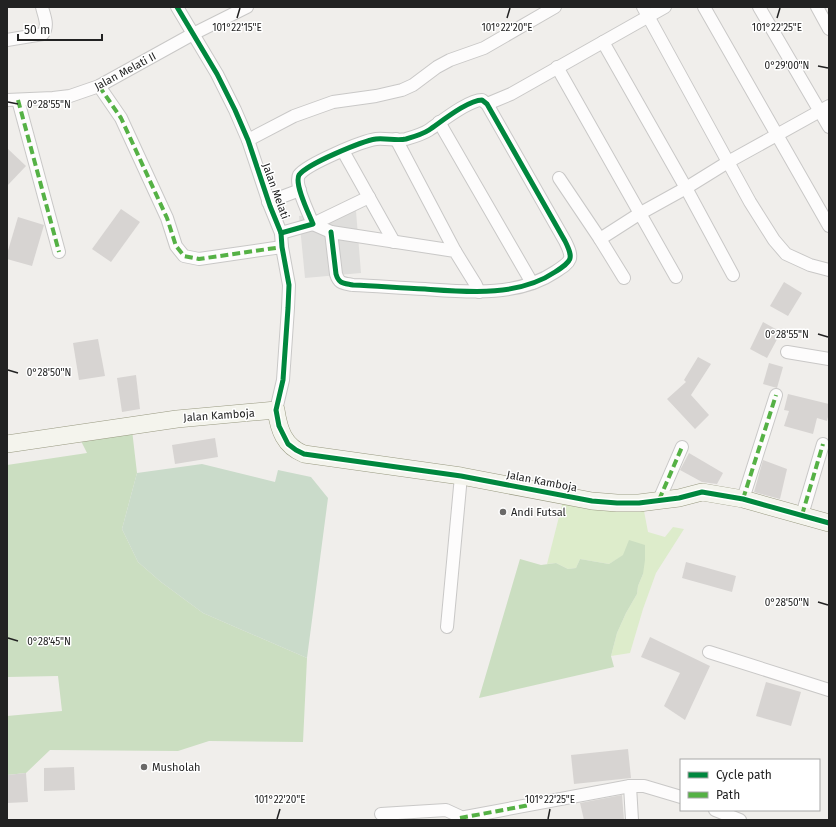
<svg xmlns="http://www.w3.org/2000/svg" width="836" height="827" viewBox="0 0 836 827" font-family="'Fira Sans',sans-serif">
	<style>
		.residential { fill: #dfdedc }
		.grass { fill: #ddeccb }
		.forest { fill: #cbdec1 }
		.cemetery { fill: #cadbca }
		.building { fill: #d7d4d2 }
		.lines { fill: none; stroke-linecap: round; stroke-linejoin: round }
		.street-casing { stroke: #c9c8c7; stroke-width: 14 }
		.secondary-casing { stroke: #999a82; stroke-width: 18 }
		.street { stroke: #fdfcfc; stroke-width: 12 }
		.secondary { stroke: #f4f4ed; stroke-width: 17 }
		.quiet { stroke: #55b145; stroke-width: 4; stroke-dasharray: 8 4; stroke-linecap: butt }
		.cycleway-casing { stroke: #fff; stroke-width: 8 }
		.cycleway { stroke: #00873e; stroke-width: 5 }
		.ticks { fill: none; stroke: #222; stroke-width: 1.5 }
		.poi-dot { fill: #6a6968; stroke: #fff; stroke-width: 1.5 }
		.labels { text-anchor: middle; stroke-width: 3; stroke-linejoin: round; paint-order: stroke }
		.street-label { font-size: 11px; fill: #222; stroke: #fff }
		.poi-label { font-size: 11px; fill: #222; stroke: #fff; text-anchor: start }
		.ticks-label { font-size: 10px; text-anchor: middle; fill: #222; stroke: #fff; stroke-width: 3; stroke-linejoin: round; paint-order: stroke }
	</style>
	<rect width="100%" height="100%" fill="#f0eeeb"/>
	<!-- residential -->
	<path class="residential" d="M356,211L361,273L305,278L299,216Z"/>
	<!-- grass -->
	<path class="grass" d="M563,501L644,511L648,532L665,537L673,527L684,529L656,573L643,609L630,653L611,656L617,633L626,613L637,594L638,586L643,574L624,555L609,564L580,559L576,568L568,569L556,563L547,564Z"/>
	<!-- forest -->
	<g class="forest">
		<path d="M132,430L137,473L122,529L138,562L161,582L203,613L307,658L303,742L209,741L178,751L50,750L26,773L7,775V716L62,711L58,676L7,677V465L87,453L79,437Z"/>
		<path d="M629,540L645,545V560L643,574L638,586L637,594L626,613L617,633L611,656L614,667L479,698L520,559L541,565L556,563L568,569L576,568L580,559L609,564L623,555Z"/>
	</g>
	<!-- cemetery -->
	<path class="cemetery" d="M202,464L275,482L278,470L311,477L328,498L307,658L203,613L161,582L138,562L122,529L137,473Z"/>
	<!-- building -->
	<g class="building">
		<path d="M7,148L26,166L7,186Z"/>
		<path d="M121,209L140,222L111,262L92,249Z"/>
		<path d="M18,217L44,225L32,266L7,259V254Z"/>
		<path d="M784,282L802,293L788,316L770,306Z"/>
		<path d="M763,322L781,332L767,358L750,349Z"/>
		<path d="M98,339L105,376L79,380L73,343Z"/>
		<path d="M698,357L711,364L691,395L709,415L695,429L667,399L686,382L684,380Z"/>
		<path d="M769,363L783,367L777,388L763,384Z"/>
		<path d="M136,375L140,409L122,412L117,378Z"/>
		<path d="M788,394L829,404V413L827,421L817,418L813,434L784,426L789,411L784,410Z"/>
		<path d="M215,438L218,457L175,464L172,445Z"/>
		<path d="M689,453L723,473L717,484L702,482L680,470Z"/>
		<path d="M763,460L787,469L780,499L754,492Z"/>
		<path d="M686,562L736,576L732,592L682,578Z"/>
		<path d="M650,637L710,666L685,720L664,706L680,673L641,657Z"/>
		<path d="M766,682L801,692L791,726L756,716Z"/>
		<path d="M628,749L631,778L574,784L571,755Z"/>
		<path d="M74,767L75,790L44,791V768Z"/>
		<path d="M26,773L28,802L7,803V775Z"/>
		<path d="M622,795L624,820H584L580,803Z"/>
	</g>
	<g class="lines">
		<!-- street casing -->
		<g class="street-casing">
			<g id="street">
				<path d="M177,7L217,74L235,110L248,140L270,206L281,233L282,247L289,285L288,308L283,380L276,410"/>
				<path d="M643,7L750,202L774,240L786,254L810,265L829,270"/>
				<path d="M704,7L829,226"/>
				<path d="M759,7L829,127"/>
				<path d="M817,7L829,29"/>
				<path d="M7,40L43,34C49,25 44,16 42,7"/>
				<path d="M603,42L686,188L733,275"/>
				<path d="M557,67L676,277"/>
				<path d="M99,86L121,118L167,218L176,246L184,256L199,259L282,247"/>
				<path d="M7,100L53,98L70,96L99,86L193,34L247,7"/>
				<path d="M18,100L59,252"/>
				<path d="M487,104L511,94L665,7"/>
				<path d="M439,122L532,283"/>
				<path d="M396,139L455,251"/>
				<path d="M248,140L294,116L333,102L376,96L402,90L413,85L437,67L450,60L484,48L555,7"/>
				<path d="M343,151L394,242"/>
				<path d="M559,178L600,239"/>
				<path d="M369,197L313,224L331,232L455,251L476,285L479,292"/>
				<path d="M268,202L300,190"/>
				<path d="M281,233L313,224C309,214 294,184 299,175C307,164 362,141 376,139C386,138 397,141 406,139C413,137 423,134 429,130C441,122 468,100 482,100L487,104L565,241C574,259 572,261 555,272C518,297 467,292 425,289C401,288 377,286 353,285C343,283 339,284 336,274L331,232"/>
				<path d="M624,278L600,239L639,214L686,188L728,162L829,106"/>
				<path d="M787,352L829,359"/>
				<path d="M743,499L776,395"/>
				<path d="M659,500L682,447"/>
				<path d="M802,515L823,444"/>
				<path d="M447,627L461,476"/>
				<path d="M709,652L829,690"/>
				<path d="M630,786L632,820"/>
				<path d="M715,810L740,820"/>
				<path d="M381,814L446,810L459,816L461,820"/>
				<path d="M460,818L630,786H644L681,797"/>
			</g>
		</g>
		<!-- secondary casing -->
		<g class="secondary-casing">
			<path id="secondary" d="M7,444L177,419L276,410C279,430 284,446 304,454L461,476L592,501L617,503H639L679,498L702,492L743,499L829,523"/>
		</g>
		<!-- street -->
		<use href="#street" class="street"/>
		<!-- secondary -->
		<use href="#secondary" class="secondary"/>
		<!-- quiet -->
		<g class="quiet">
			<path d="M99,86L121,118L167,218L176,246L184,256L199,259L282,247"/>
			<path d="M18,100L59,252"/>
			<path d="M743,499L776,395"/>
			<path d="M659,500L682,447"/>
			<path d="M802,515L823,444"/>
			<path d="M460,818L530,805"/>
		</g>
		<!-- cycleway casing -->
		<g class="cycleway-casing">
			<g id="cycleway">
				<path d="M177,7L217,74L235,110L248,140L270,206L281,233L282,247L289,285L288,308L283,380L276,410L279,426L288,444L296,450L304,454L461,476L592,501L617,503H639L679,498L702,492L743,499L829,523"/>
				<path d="M281,233L313,224C309,214 294,184 299,175C307,164 362,141 376,139C386,138 397,141 406,139C413,137 423,134 429,130C441,122 468,100 482,100L487,104L565,241C574,259 572,261 555,272C518,297 467,292 425,289C401,288 377,286 353,285C343,283 339,284 336,274L331,232"/>
			</g>
		</g>
		<!-- cycleway -->
		<use href="#cycleway" class="cycleway"/>
	</g>
	<!-- ticks -->
	<path class="ticks" d="M237,18L240,8M507,18L510,8M777,18L780,8M818,66L828,68M8,102L18,104M818,334L828,337M8,370L18,373M818,602L828,605M8,638L18,641M277,819L280,809M548,819L550,809"/>
	<!-- markers -->
	<g class="poi-dot">
		<circle cx="503" cy="512" r="4"/>
		<circle cx="144" cy="767" r="4"/>
	</g>
	<g class="labels">
		<!-- street labels -->
		<g class="street-label">
			<text transform="translate(125 71) rotate(-28)" y="4">Jalan Melati II</text>
			<text transform="translate(276 191) rotate(70)" y="4">Jalan Melati</text>
			<text transform="translate(219 415) rotate(-4)" y="4">Jalan Kamboja</text>
			<text transform="translate(542 481) rotate(11)" y="4">Jalan Kamboja</text>
		</g>
		<!-- poi labels -->
		<g class="poi-label">
			<text x="511" y="516">Andi Futsal</text>
			<text x="152" y="771">Musholah</text>
		</g>
	</g>
	<g class="ticks-label">
		<text x="237" y="31">101°22'15"E</text>
		<text x="507" y="31">101°22'20"E</text>
		<text x="777" y="31">101°22'25"E</text>
		<text x="787" y="69">0°29'00"N</text>
		<text x="49" y="108">0°28'55"N</text>
		<text x="787" y="338">0°28'55"N</text>
		<text x="49" y="376">0°28'50"N</text>
		<text x="787" y="606">0°28'50"N</text>
		<text x="49" y="645">0°28'45"N</text>
		<text x="280" y="803">101°22'20"E</text>
		<text x="550" y="803">101°22'25"E</text>
	</g>
	<!-- border -->
	<rect width="836" height="827" fill="none" stroke="#222222" stroke-width="16"/>
	<!-- legend -->
	<rect x="680" y="759" width="140" height="52" fill="#ffffff" stroke="#a7a7a7"/>
	<rect x="688" y="772" width="20" height="6" fill="#00873e" stroke="#a7a7a7"/>
	<text x="716" y="779" font-size="12" fill="#222222">Cycle path</text>
	<rect x="688" y="792" width="20" height="6" fill="#55b145" stroke="#a7a7a7"/>
	<text x="716" y="799" font-size="12" fill="#222222">Path</text>
	<!-- scale -->
	<path d="M18 34v6h84v-6" fill="none" stroke="#222222" stroke-width="2"/>
	<text x="24" y="34" font-size="12" fill="#222222" stroke="#ffffff" stroke-width="3" paint-order="stroke">50 m</text>
</svg>
